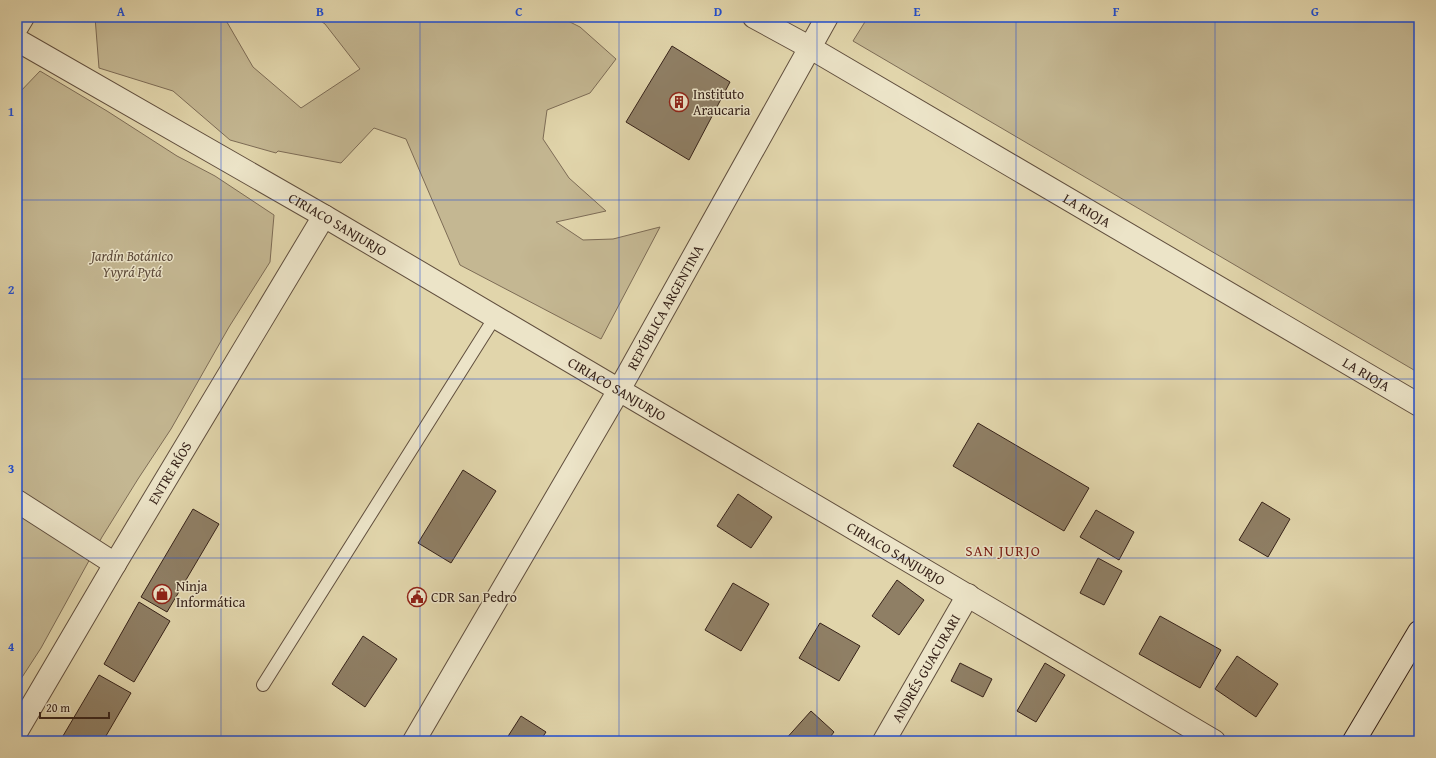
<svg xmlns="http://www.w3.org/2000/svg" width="1436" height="758" viewBox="0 0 1436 758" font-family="'Gentium Book Plus',serif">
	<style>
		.green { fill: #c4b792; stroke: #7d6c56 }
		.building { fill: #8f7f65; stroke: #362219 }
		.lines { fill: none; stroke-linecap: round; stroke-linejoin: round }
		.lane-casing { stroke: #614f3e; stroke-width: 14 }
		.street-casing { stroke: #614f3e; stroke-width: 24 }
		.secondary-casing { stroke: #362219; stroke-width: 24 }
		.lane { stroke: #ece4c8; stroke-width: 12 }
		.street { stroke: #ece4c8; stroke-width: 22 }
		.secondary { stroke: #ece4c8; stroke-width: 22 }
		.grid { fill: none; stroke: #1d4ed8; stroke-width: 1; stroke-opacity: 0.55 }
		.labels { text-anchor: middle; stroke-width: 3; stroke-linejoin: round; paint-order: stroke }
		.poi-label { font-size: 14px; fill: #362219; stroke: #ece4c8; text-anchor: start }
		.street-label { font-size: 14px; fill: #362219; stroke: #ece4c8 }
		.park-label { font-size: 14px; font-style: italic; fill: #5a4737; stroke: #ece4c8 }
		.neighbourhood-label { font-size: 15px; letter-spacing: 1px; fill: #7a1f14; stroke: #ece4c8 }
		.neatline { fill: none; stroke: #1d4ed8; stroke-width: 1.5 }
		.grid-label { font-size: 13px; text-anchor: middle; font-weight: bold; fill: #1d4ed8 }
	</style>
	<rect width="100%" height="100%" fill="#e1d5ab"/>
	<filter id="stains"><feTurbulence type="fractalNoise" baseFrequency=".005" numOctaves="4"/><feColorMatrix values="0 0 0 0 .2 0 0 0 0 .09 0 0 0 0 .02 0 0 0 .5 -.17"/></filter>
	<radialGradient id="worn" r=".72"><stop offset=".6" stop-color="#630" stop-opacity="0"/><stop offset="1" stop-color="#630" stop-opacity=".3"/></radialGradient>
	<!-- green -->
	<g class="green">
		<path d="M95,17H224L253,67L301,108L360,69L325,24L315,17H560L580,27L616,59L590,93L547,110L543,139L569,178L606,211L556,222L583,240L613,239L660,227L601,339L460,265L406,139L374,128L341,163L278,151L276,153L230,140L173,91L99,68Z"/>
		<path d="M868,17H1419V373L853,41Z"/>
		<path d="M40,71L107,111L177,156L215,176L274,215L270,262L229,327L171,429L138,479L102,537L41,648L17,685V95Z"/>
	</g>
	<!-- building -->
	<g class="building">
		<path d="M672,46L730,82L689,160L626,122Z"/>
		<path d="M978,423L1089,488L1064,531L953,466Z"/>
		<path d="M463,470L496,491L451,563L418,543Z"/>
		<path d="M738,494L772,517L751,548L717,526Z"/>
		<path d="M1262,502L1290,519L1268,557L1239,540Z"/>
		<path d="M193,509L219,524L167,612L141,597Z"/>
		<path d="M1096,510L1134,532L1119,560L1080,537Z"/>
		<path d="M1098,558L1122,571L1104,605L1080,593Z"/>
		<path d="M897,580L924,600L899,635L872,616Z"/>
		<path d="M733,583L769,604L741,651L705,630Z"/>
		<path d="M139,602L170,621L134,682L104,664Z"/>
		<path d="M1160,616L1221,650L1200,688L1139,654Z"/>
		<path d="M820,623L860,646L839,681L799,658Z"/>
		<path d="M363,636L397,659L365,707L332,684Z"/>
		<path d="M1237,656L1278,684L1256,717L1215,689Z"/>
		<path d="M960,663L992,679L983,697L951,681Z"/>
		<path d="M1045,663L1065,675L1036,722L1017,711Z"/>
		<path d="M99,675L131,693L103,741H60Z"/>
		<path d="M811,711L834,732L827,741H784Z"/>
		<path d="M521,716L546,732L540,741H505Z"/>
	</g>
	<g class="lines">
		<!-- lane casing -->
		<g class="lane-casing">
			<path id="lane" d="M263,685L495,317"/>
		</g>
		<!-- street casing -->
		<g class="street-casing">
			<g id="street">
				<path id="s1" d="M754,17L809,47L1419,405"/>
				<path d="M17,27L23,17"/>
				<path id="s2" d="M17,40L324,216L1214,741"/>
				<path d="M17,501L115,564"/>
				<path id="s3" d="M17,731L115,564L324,216"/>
				<path id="s4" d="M414,741L619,390L827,17"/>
				<path id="s5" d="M884,741L968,595"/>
			</g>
		</g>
		<!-- secondary casing -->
		<g class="secondary-casing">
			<path id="secondary" d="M1354,741L1419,632"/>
		</g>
		<!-- lane -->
		<use href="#lane" class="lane"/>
		<!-- street -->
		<use href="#street" class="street"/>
		<!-- secondary -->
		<use href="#secondary" class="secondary"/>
	</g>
	<!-- grid -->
	<path class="grid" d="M221,17V741M420,17V741M619,17V741M817,17V741M1016,17V741M1215,17V741M17,200H1419M17,379H1419M17,558H1419"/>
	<!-- icons -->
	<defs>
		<g id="building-ring" transform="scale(1)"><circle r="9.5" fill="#ece4c8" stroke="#8f2418" stroke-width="1.5"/><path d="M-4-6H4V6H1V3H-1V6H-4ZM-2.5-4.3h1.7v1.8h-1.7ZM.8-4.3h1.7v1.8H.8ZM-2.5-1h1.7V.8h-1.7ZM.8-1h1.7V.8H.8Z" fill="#8f2418"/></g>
		<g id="shop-ring" transform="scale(1)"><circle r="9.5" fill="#ece4c8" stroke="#8f2418" stroke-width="1.5"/><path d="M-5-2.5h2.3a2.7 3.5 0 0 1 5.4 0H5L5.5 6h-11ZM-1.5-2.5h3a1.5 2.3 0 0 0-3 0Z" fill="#8f2418"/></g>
		<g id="civic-ring" transform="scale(1)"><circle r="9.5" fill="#ece4c8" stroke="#8f2418" stroke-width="1.5"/><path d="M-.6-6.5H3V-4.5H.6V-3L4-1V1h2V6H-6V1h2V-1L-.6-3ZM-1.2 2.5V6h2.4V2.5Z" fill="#8f2418"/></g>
	</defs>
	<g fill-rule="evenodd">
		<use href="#building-ring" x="679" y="102"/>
		<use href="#shop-ring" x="162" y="594"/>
		<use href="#civic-ring" x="417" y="597"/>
	</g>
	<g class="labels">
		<!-- poi labels -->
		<g class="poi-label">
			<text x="693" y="99">Instituto<tspan x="693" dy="16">Araucaria</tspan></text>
			<text x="176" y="591">Ninja<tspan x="176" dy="16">Informática</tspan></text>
			<text x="431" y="602">CDR San Pedro</text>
		</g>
		<!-- street labels -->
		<g class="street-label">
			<text dy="5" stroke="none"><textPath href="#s1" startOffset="385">LA RIOJA</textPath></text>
			<text dy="5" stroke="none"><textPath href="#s2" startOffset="370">CIRIACO SANJURJO</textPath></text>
			<text dy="5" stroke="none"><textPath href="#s4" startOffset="501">REPÚBLICA ARGENTINA</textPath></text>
			<text dy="5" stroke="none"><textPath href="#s1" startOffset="709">LA RIOJA</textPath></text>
			<text dy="5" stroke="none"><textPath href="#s2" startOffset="694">CIRIACO SANJURJO</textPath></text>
			<text dy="5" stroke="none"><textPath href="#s3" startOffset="300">ENTRE RÍOS</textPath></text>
			<text dy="5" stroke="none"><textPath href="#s2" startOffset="1018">CIRIACO SANJURJO</textPath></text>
			<text dy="5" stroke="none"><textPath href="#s5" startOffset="84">ANDRÉS GUACURARI</textPath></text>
		</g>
		<!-- park labels -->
		<g class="park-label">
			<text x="132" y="261">Jardín Botánico<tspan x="132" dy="16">Yvyrá Pytá</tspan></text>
		</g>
		<!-- neighbourhood labels -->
		<g class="neighbourhood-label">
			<text x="1003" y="556">SAN JURJO</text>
		</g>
	</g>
	<!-- margin -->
	<rect width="1436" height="758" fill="none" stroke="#e1d5ab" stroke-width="44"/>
	<!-- scale -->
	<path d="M40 712v6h69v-6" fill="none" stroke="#362219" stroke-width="2"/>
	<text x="46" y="712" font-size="12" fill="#362219" stroke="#ece4c8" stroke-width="3" paint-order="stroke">20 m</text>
	<rect x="22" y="22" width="1392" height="714" class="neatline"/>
	<g class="grid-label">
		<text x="121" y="16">A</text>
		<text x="320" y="16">B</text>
		<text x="519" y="16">C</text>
		<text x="718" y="16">D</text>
		<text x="917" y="16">E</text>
		<text x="1116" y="16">F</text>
		<text x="1315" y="16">G</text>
		<text x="11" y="116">1</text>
		<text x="11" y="294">2</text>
		<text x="11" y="473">3</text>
		<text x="11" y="651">4</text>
	</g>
	<rect width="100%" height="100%" filter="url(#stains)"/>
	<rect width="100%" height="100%" fill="url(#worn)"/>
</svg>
